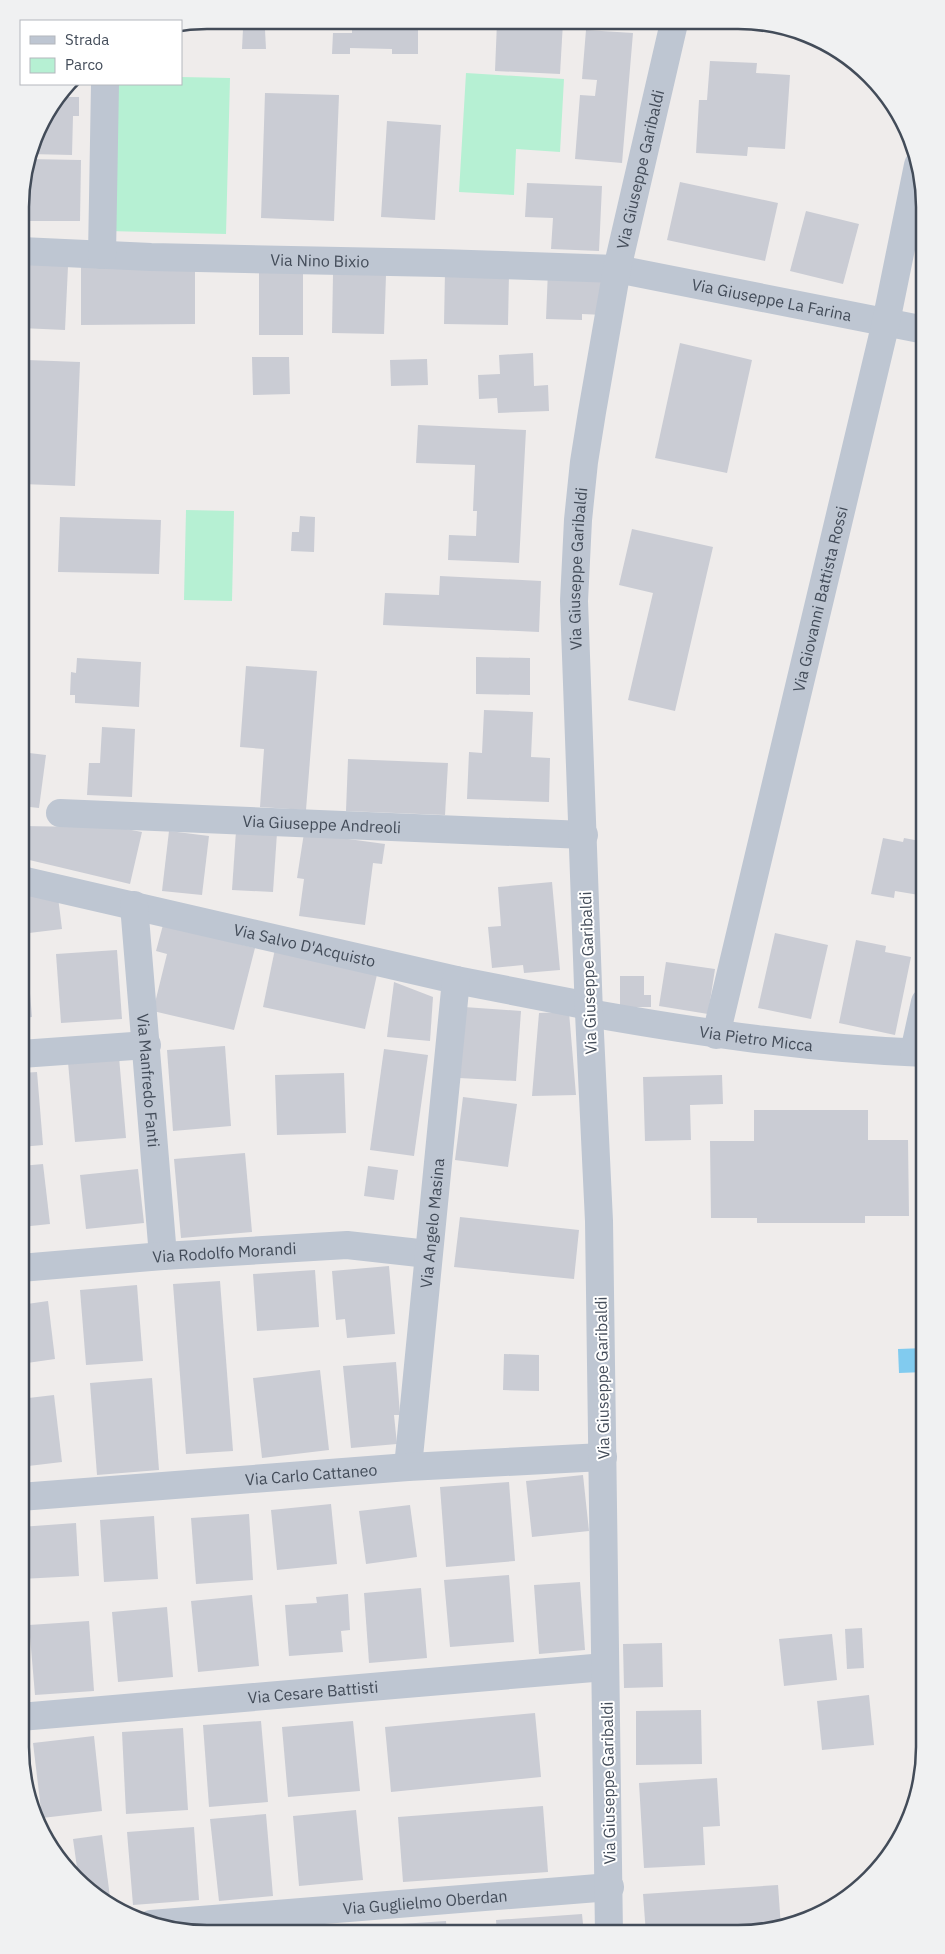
<svg xmlns="http://www.w3.org/2000/svg" width="945" height="1954" viewBox="0 0 945 1954" font-family="'IBM Plex Sans',sans-serif">
	<style>
		.green { fill: #b6f0d3 }
		.water { fill: #81cbef }
		.building { fill: #caccd4 }
		.lines { fill: none; stroke-linecap: round; stroke-linejoin: round }
		.minor { stroke: #bec6d2; stroke-width: 28 }
		.labels { text-anchor: middle; stroke-width: 4; stroke-linejoin: round; paint-order: stroke }
		.street-label { font-size: 16px; fill: #434c59; stroke: #fff }
		.rim { fill: none; stroke: #434c59; stroke-width: 2.5 }
	</style>
	<rect width="100%" height="100%" fill="#efeceb"/>
	<!-- green -->
	<g class="green">
		<path d="M466,73L564,79L560,152L516,149L514,195L459,192Z"/>
		<path d="M181,77L230,78L226,234L108,231L112,84H181Z"/>
		<path d="M186,510L234,511L232,601L184,600Z"/>
	</g>
	<!-- water -->
	<path class="water" d="M925,1348V1372L899,1373L898,1349Z"/>
	<!-- building -->
	<g class="building">
		<path d="M352,21H418V54H392V49L350,48V54H332L333,33H352Z"/>
		<path d="M497,22H563L560,74L495,71Z"/>
		<path d="M243,29L265,30L266,49H242Z"/>
		<path d="M586,30L633,33L622,163L575,159L580,95L595,96L597,80L582,79Z"/>
		<path d="M710,61L757,63L756,73L790,75L785,149L748,147L747,156L696,153L699,100H707Z"/>
		<path d="M265,93L339,95L334,221L261,218Z"/>
		<path d="M60,97H79V116H73L72,155L30,154L39,124Z"/>
		<path d="M387,121L441,125L435,220L381,217Z"/>
		<path d="M28,159L81,160L80,221H25L26,169Z"/>
		<path d="M680,182L778,203L765,261L667,240Z"/>
		<path d="M527,183L602,186L599,251L551,249L553,218L525,217Z"/>
		<path d="M806,211L859,224L843,284L790,271Z"/>
		<path d="M21,264L68,266L65,330L21,328Z"/>
		<rect x="259" y="264" width="44" height="71"/>
		<path d="M195,266V324L81,325V267Z"/>
		<path d="M548,270L605,272L604,315L582,314V320L546,319Z"/>
		<path d="M445,271L509,273L508,325L444,324Z"/>
		<path d="M333,274L386,275L384,334L332,333Z"/>
		<path d="M680,343L752,360L727,473L655,458Z"/>
		<path d="M533,353L534,386L548,385L549,411L498,413L497,398L479,399L478,375L500,374L499,355Z"/>
		<path d="M252,357H289L290,394L253,395Z"/>
		<path d="M427,359L428,385L391,386L390,360Z"/>
		<path d="M27,360L80,362L75,486L22,484Z"/>
		<path d="M418,425L526,430L519,563L448,560L449,535L476,536L477,511H473L475,465L416,463Z"/>
		<path d="M300,516L315,517L314,552L291,551L292,532H299Z"/>
		<path d="M60,517L161,520L159,574L58,572Z"/>
		<path d="M632,529L713,547L675,711L628,700L653,593L619,585Z"/>
		<path d="M440,576L541,581L539,632L383,625L385,593L439,595Z"/>
		<path d="M476,657L530,658V695L476,694Z"/>
		<path d="M77,658L141,662L139,707L75,703V695H70L71,672L76,673Z"/>
		<path d="M246,666L317,671L306,810L260,807L264,749L240,747Z"/>
		<path d="M484,710L533,712L531,757L550,758L549,802L467,799L469,752L482,753Z"/>
		<path d="M102,727L135,729L132,797L87,795L89,763H100Z"/>
		<path d="M21,752L46,755L39,808L21,806Z"/>
		<path d="M348,759L448,763L445,815L346,811Z"/>
		<path d="M84,821L142,832L130,884L21,858V834L23,826L82,827Z"/>
		<path d="M169,831L209,836L202,895L162,891Z"/>
		<path d="M236,831L277,833L273,892L232,890Z"/>
		<path d="M304,833L385,844L382,864L373,863L365,925L299,916L304,879L297,878Z"/>
		<path d="M883,838L903,842L904,838L925,842V896L895,891L894,898L871,894Z"/>
		<path d="M552,882L560,970L524,973L523,965L492,968L488,927L501,926L498,887Z"/>
		<path d="M21,889L58,897L62,929L21,934Z"/>
		<path d="M163,925L255,948L234,1030L153,1011L167,954L156,951Z"/>
		<path d="M775,933L828,945L811,1019L758,1008Z"/>
		<path d="M856,940L886,946L885,952L911,957L895,1035L839,1023Z"/>
		<path d="M275,949L378,970L365,1029L263,1007Z"/>
		<path d="M117,950L122,1019L61,1023L56,954Z"/>
		<path d="M27,959L32,1017L21,1018V960Z"/>
		<path d="M666,962L715,969L708,1014L659,1006Z"/>
		<path d="M620,976H644V995H651V1007H620Z"/>
		<path d="M394,982L433,997L430,1041L387,1037Z"/>
		<path d="M464,1007L521,1011L516,1081L459,1078Z"/>
		<path d="M569,1012L576,1095L532,1096L539,1013Z"/>
		<path d="M225,1046L231,1126L173,1131L167,1050Z"/>
		<path d="M384,1049L428,1055L414,1156L370,1150Z"/>
		<path d="M119,1057L126,1138L75,1142L68,1062Z"/>
		<path d="M37,1072L43,1145L21,1147V1073Z"/>
		<path d="M344,1073L346,1133L277,1135L275,1075Z"/>
		<path d="M722,1075L723,1104L690,1105L691,1140L645,1141L643,1077Z"/>
		<path d="M463,1097L517,1104L508,1167L455,1160Z"/>
		<path d="M754,1110H868V1140H908L909,1216H865V1223H757V1218H711L710,1141H754Z"/>
		<path d="M245,1153L252,1232L181,1238L174,1159Z"/>
		<path d="M43,1164L50,1224L21,1227V1166Z"/>
		<path d="M368,1166L398,1170L394,1200L364,1196Z"/>
		<path d="M138,1169L144,1223L86,1229L80,1175Z"/>
		<path d="M460,1217L579,1230L574,1279L454,1267Z"/>
		<path d="M389,1266L395,1334L347,1338L345,1319L336,1320L332,1271Z"/>
		<path d="M315,1270L319,1327L257,1331L253,1274Z"/>
		<path d="M220,1281L233,1451L186,1454L173,1284Z"/>
		<path d="M137,1285L143,1361L86,1365L80,1290Z"/>
		<path d="M48,1301L55,1359L20,1364V1305Z"/>
		<path d="M918,1311H925V1344H919Z"/>
		<path d="M504,1354L539,1355V1391L503,1390Z"/>
		<path d="M396,1362L400,1415H394L397,1444L351,1448L343,1366Z"/>
		<path d="M320,1370L329,1450L262,1458L253,1378Z"/>
		<path d="M152,1378L159,1470L97,1475L90,1383Z"/>
		<path d="M54,1395L62,1462L20,1467V1399Z"/>
		<path d="M583,1475L589,1531L532,1537L526,1481Z"/>
		<path d="M509,1482L515,1561L446,1567L440,1487Z"/>
		<path d="M331,1504L337,1564L277,1570L271,1510Z"/>
		<path d="M410,1505L417,1557L366,1564L359,1511Z"/>
		<path d="M249,1514L253,1580L196,1584L191,1518Z"/>
		<path d="M154,1516L158,1579L104,1582L100,1520Z"/>
		<path d="M76,1523L79,1576L21,1579L20,1527Z"/>
		<path d="M509,1575L514,1642L450,1647L444,1580Z"/>
		<path d="M580,1582L585,1650L539,1654L534,1585Z"/>
		<path d="M421,1588L427,1658L369,1663L364,1593Z"/>
		<path d="M348,1594L350,1630L341,1631L343,1652L289,1656L285,1605L317,1603L316,1597Z"/>
		<path d="M252,1595L259,1666L198,1672L191,1601Z"/>
		<path d="M167,1607L173,1677L118,1682L112,1612Z"/>
		<path d="M89,1621L94,1691L35,1695L29,1625Z"/>
		<path d="M862,1628L864,1668L847,1669L845,1629Z"/>
		<path d="M832,1634L837,1680L784,1686L779,1639Z"/>
		<path d="M662,1643L663,1687L624,1688L623,1644Z"/>
		<path d="M869,1695L874,1745L822,1750L817,1701Z"/>
		<path d="M701,1710L702,1764L636,1765V1711Z"/>
		<path d="M535,1713L541,1777L391,1792L385,1727Z"/>
		<path d="M261,1721L268,1802L209,1807L203,1725Z"/>
		<path d="M353,1721L360,1791L288,1797L282,1727Z"/>
		<path d="M183,1728L188,1810L126,1814L122,1732Z"/>
		<path d="M94,1736L102,1811L42,1818L33,1743Z"/>
		<path d="M717,1778L720,1826L703,1827L705,1865L644,1868L639,1783Z"/>
		<path d="M543,1806L548,1872L403,1882L398,1817Z"/>
		<path d="M356,1810L363,1880L299,1886L293,1816Z"/>
		<path d="M266,1814L273,1896L219,1901L210,1819Z"/>
		<path d="M194,1827L199,1900L133,1905L127,1832Z"/>
		<path d="M102,1835L111,1905L84,1888L79,1882L73,1839Z"/>
		<path d="M778,1885L781,1927L739,1934H646L643,1894Z"/>
		<path d="M582,1914L584,1934L497,1933L496,1920Z"/>
		<path d="M446,1921L447,1933H387L386,1925Z"/>
	</g>
	<g class="lines">
		<!-- minor -->
		<g class="minor">
			<path id="s1" d="M21,251L151,257L440,263L617,269L925,330"/>
			<path d="M102,255L105,84"/>
			<path id="s2" d="M60,813L584,835"/>
			<path id="s3" d="M21,880L456,980L589,1006"/>
			<path id="s4" d="M134,905L163,1256"/>
			<path id="s5" d="M589,1013C702,1033 810,1049 925,1053"/>
			<path id="s6" d="M716,1035L886,322L918,165"/>
			<path d="M914,1052L925,1002"/>
			<path d="M21,1054L147,1045"/>
			<path id="s7" d="M20,1268L163,1256L347,1245L428,1254"/>
			<path id="s8" d="M408,1467L456,980"/>
			<path id="s9" d="M20,1497L408,1467L603,1457"/>
			<path id="s10" d="M20,1717L605,1667"/>
			<path id="s11" d="M151,1924L610,1887"/>
			<path id="s12" d="M609,1934L599,1221L589,1013L574,601L578,520L584,462L592,412L617,269L674,23"/>
		</g>
	</g>
	<g class="labels">
		<!-- street labels -->
		<g class="street-label">
			<text dy="6" stroke="none"><textPath href="#s12" startOffset="1771">Via Giuseppe Garibaldi</textPath></text>
			<text dy="6" stroke="none"><textPath href="#s1" startOffset="299">Via Nino Bixio</textPath></text>
			<text dy="6" stroke="none"><textPath href="#s1" startOffset="754">Via Giuseppe La Farina</textPath></text>
			<text dy="6" stroke="none"><textPath href="#s12" startOffset="1366">Via Giuseppe Garibaldi</textPath></text>
			<text dy="6" stroke="none"><textPath href="#s6" startOffset="448">Via Giovanni Battista Rossi</textPath></text>
			<text dy="6" stroke="none"><textPath href="#s2" startOffset="262">Via Giuseppe Andreoli</textPath></text>
			<text dy="6" stroke="none"><textPath href="#s3" startOffset="291">Via Salvo D'Acquisto</textPath></text>
			<text transform="translate(588 973) rotate(-92)" y="6">Via Giuseppe Garibaldi</text>
			<text dy="6" stroke="none"><textPath href="#s5" startOffset="169">Via Pietro Micca</textPath></text>
			<text dy="6" stroke="none"><textPath href="#s4" startOffset="176">Via Manfredo Fanti</textPath></text>
			<text dy="6" stroke="none"><textPath href="#s8" startOffset="245">Via Angelo Masina</textPath></text>
			<text dy="6" stroke="none"><textPath href="#s7" startOffset="205">Via Rodolfo Morandi</textPath></text>
			<text transform="translate(602 1378) rotate(-91)" y="6">Via Giuseppe Garibaldi</text>
			<text dy="6" stroke="none"><textPath href="#s9" startOffset="292">Via Carlo Cattaneo</textPath></text>
			<text dy="6" stroke="none"><textPath href="#s10" startOffset="294">Via Cesare Battisti</textPath></text>
			<text transform="translate(608 1783) rotate(-91)" y="6">Via Giuseppe Garibaldi</text>
			<text dy="6" stroke="none"><textPath href="#s11" startOffset="275">Via Guglielmo Oberdan</textPath></text>
		</g>
	</g>
	<!-- crop -->
	<path d="M0 0H945V1954H0ZM207 29H738A178 178 0 0 1 916 207V1747A178 178 0 0 1 738 1925H207A178 178 0 0 1 29 1747V207A178 178 0 0 1 207 29Z" fill="#f0f1f2" fill-rule="evenodd"/>
	<path class="rim" d="M207 29H738A178 178 0 0 1 916 207V1747A178 178 0 0 1 738 1925H207A178 178 0 0 1 29 1747V207A178 178 0 0 1 207 29Z"/>
	<!-- legend -->
	<rect x="20" y="20" width="162" height="65" fill="#ffffff" stroke="#b4b7bd"/>
	<rect x="30" y="36" width="25" height="8" fill="#bec6d2" stroke="#b4b7bd"/>
	<text x="65" y="45" font-size="15" fill="#434c59">Strada</text>
	<rect x="30" y="58" width="25" height="15" fill="#b6f0d3" stroke="#b4b7bd"/>
	<text x="65" y="70" font-size="15" fill="#434c59">Parco</text>
</svg>
